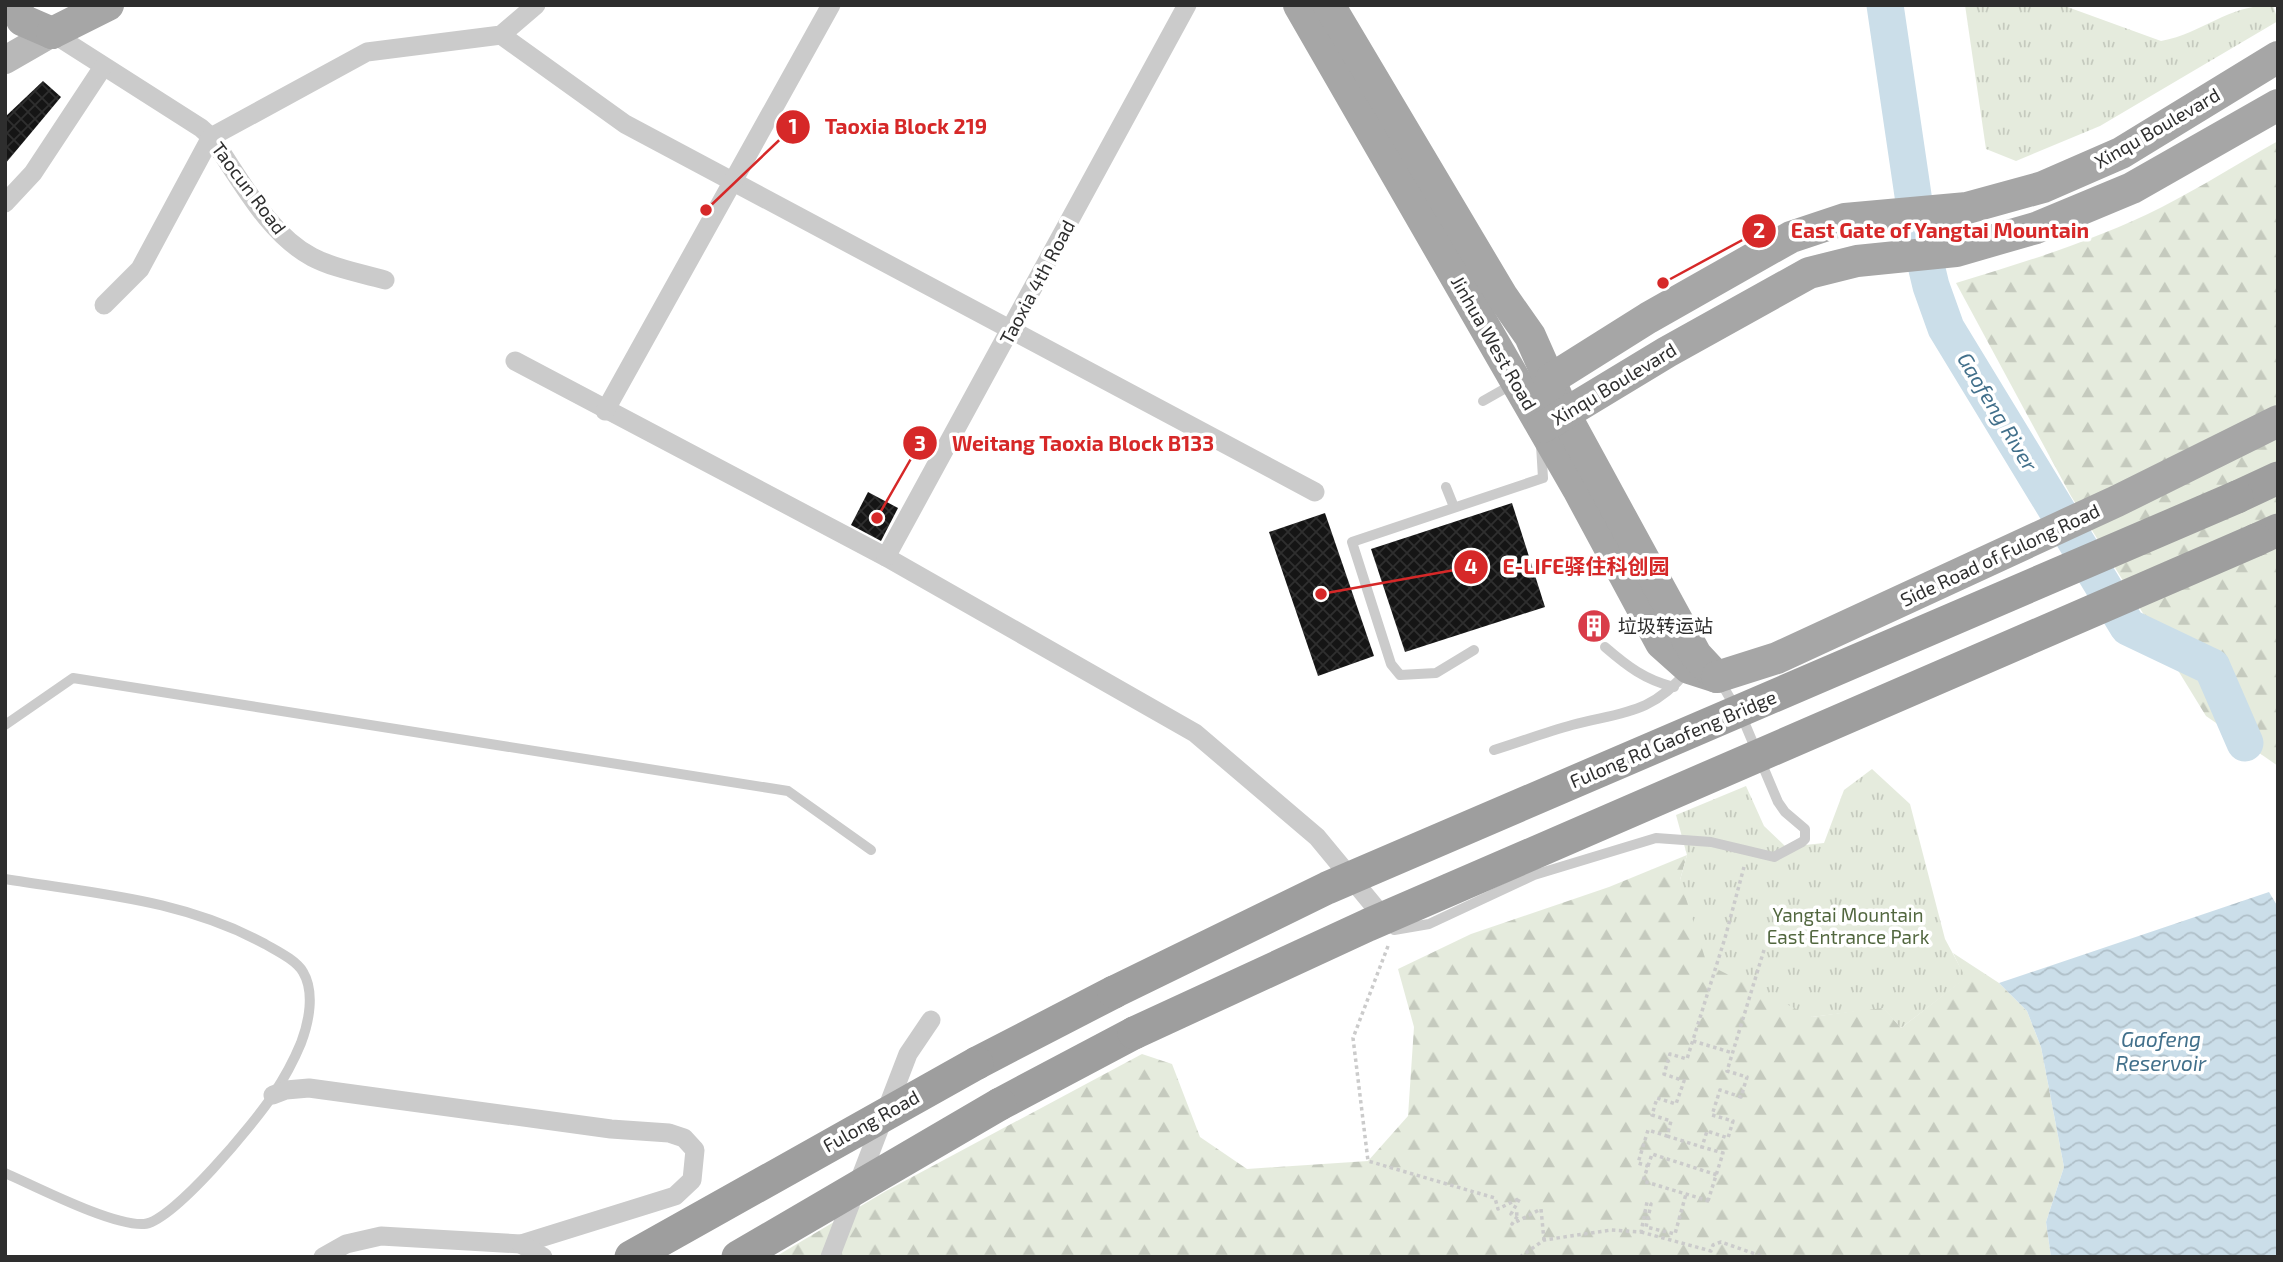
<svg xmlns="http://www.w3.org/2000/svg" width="2283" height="1262" viewBox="0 0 2283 1262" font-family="'Exo 2','Noto Sans SC',sans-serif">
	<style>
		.forest { fill: url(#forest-firs) }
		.park { fill: url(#park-tufts) }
		.water { fill: url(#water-waves) }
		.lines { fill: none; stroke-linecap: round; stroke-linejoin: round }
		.river { stroke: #cbdee9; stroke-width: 37 }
		.building { fill: url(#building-cross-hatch) }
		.path { stroke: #cbcbcb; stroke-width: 3.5; stroke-dasharray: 3.5 3.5; stroke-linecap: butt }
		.service { stroke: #cbcbcb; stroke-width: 10 }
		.minor { stroke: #cbcbcb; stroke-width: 19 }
		.secondary { stroke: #b8b8b8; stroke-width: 28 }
		.primary { stroke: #a6a6a6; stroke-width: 32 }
		.trunk { stroke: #9e9e9e; stroke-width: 33 }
		.trunk-bridge { stroke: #9e9e9e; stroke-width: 33 }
		.labels { text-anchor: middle; stroke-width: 7; stroke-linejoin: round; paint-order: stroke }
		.street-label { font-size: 19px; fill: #2e2e2e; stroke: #fff }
		.poi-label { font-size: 19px; fill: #2e2e2e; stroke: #fff; text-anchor: start }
		.park-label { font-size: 19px; fill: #52673f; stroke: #fff }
		.water-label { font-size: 21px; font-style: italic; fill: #42708b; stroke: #fff }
		.leader { fill: none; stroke: #d62828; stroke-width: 2.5 }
		.callout-dot { fill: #d62828; stroke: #fff; stroke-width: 2.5 }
		.mark-label { font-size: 21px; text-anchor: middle; font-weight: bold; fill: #fff }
		.callout-label { font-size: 21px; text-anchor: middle; font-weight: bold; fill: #d62828; stroke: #fff; stroke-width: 7; stroke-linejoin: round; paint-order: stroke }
	</style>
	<defs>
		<pattern id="forest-firs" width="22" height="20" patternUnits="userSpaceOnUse" patternTransform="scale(1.75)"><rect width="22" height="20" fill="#e5ebdd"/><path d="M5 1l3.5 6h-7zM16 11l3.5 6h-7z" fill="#c5cabe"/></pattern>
		<pattern id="park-tufts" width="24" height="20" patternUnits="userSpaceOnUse" patternTransform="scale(1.75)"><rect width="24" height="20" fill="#e5ebdd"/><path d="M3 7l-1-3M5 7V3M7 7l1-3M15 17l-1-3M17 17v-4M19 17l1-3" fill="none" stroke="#c5cabe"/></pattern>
		<pattern id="water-waves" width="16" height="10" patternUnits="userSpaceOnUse" patternTransform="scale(1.75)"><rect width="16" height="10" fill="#cbdee9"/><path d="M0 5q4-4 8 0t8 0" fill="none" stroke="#afbfc8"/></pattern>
		<pattern id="building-cross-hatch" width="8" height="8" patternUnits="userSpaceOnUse" patternTransform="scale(1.75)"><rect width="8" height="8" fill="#151515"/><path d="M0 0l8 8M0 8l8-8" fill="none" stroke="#2f2f2f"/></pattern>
	</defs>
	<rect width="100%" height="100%" fill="#fff"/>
	<!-- forest -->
	<g class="forest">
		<path d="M2278,141V766L2206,716L2071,496L1956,283C2026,262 2096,240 2162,207C2201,187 2239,163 2278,141Z"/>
		<path d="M1687,855L1680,880L1812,1017L1883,1007L1901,1028L1965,978L1953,953L1999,983L2027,1011L2041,1047L2064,1167L2046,1222L2051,1257H775L886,1191L1142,1054L1172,1064L1200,1137L1247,1169L1368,1161L1408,1116L1414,1027L1398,969L1471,934L1609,887Z"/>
	</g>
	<!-- park -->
	<g class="park">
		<path d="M1965,5H2062L2161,41C2204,33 2227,5 2273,5L2278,21L2100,126L2016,161L1986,149Z"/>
		<path d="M1872,769L1910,804L1945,939L1966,978L1901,1028L1883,1008L1812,1017L1707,964L1680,880L1687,855L1676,815L1746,786L1764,826L1786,847L1824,843L1844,790Z"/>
	</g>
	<!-- water -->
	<path class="water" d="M2269,892L2278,907V1257H2051L2046,1222L2064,1167L2041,1047L2027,1011L1999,983Z"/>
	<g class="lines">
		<!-- river -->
		<path class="river" d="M1885,5L1919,236L1931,286L1946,328L2128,627L2212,667L2245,743"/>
	</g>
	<!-- building -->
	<g class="building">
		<path d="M43,81L61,97L5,164V117Z"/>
		<path d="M868,492L898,508L881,541L851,525Z"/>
		<path d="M1512,503L1545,607L1405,652L1371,549Z"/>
		<path d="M1325,513L1374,656L1318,676L1269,532Z"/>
		<path d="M1597,611L1609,632L1592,643L1579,622Z"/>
	</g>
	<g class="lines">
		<!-- path -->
		<g class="path">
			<path d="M1388,946L1353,1038L1368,1161L1495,1198L1498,1209L1520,1198L1511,1214H1519L1512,1224L1541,1209L1544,1240"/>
			<path d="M1693,1041L1733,1053"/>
			<path d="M1667,1136L1702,1147"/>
			<path d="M1648,1166L1652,1154L1717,1175"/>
			<path d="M1708,1201L1723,1153L1702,1147L1707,1131L1728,1138L1733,1121L1712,1115L1720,1090L1741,1097L1747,1077L1727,1071L1764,950"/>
			<path d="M1709,1201L1643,1181L1648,1166L1638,1163L1648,1130L1667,1136L1671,1121L1652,1115L1657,1098L1676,1104L1684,1081L1664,1074L1670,1054L1687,1059L1725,938L1744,867"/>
			<path d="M1641,1232L1711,1251L1713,1245L1721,1242L1761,1256"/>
			<path d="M1520,1257L1544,1240L1611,1230L1641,1232L1647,1202L1651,1204L1646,1227L1675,1234L1686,1194"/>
		</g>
		<!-- service -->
		<g class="service">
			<path d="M1483,401L1513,384"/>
			<path d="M1446,487L1454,507"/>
			<path d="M1605,647C1627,666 1645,680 1674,687"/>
			<path d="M1474,650L1436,673L1400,675L1391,664L1352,542L1543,478L1541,445"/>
			<path d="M5,725L73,678L788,791L871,850"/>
			<path d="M1494,750C1520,742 1546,732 1572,725C1622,712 1652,714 1687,671"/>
			<path d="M5,879C97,894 182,899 265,944C277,951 296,960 303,972C315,992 309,1022 301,1043C294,1060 283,1080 273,1095C256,1121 173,1222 144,1224C112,1226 37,1187 5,1173"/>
			<path d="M1394,930L1429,924L1534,875L1656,838L1711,842L1774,857L1802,842L1805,839V829L1785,812L1778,802L1745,724L1720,681"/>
		</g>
		<!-- minor -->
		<g class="minor">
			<path d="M52,33L201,128L211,137C240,178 267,233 312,257C335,269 361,273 385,280"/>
			<path d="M501,35L625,124L1315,492"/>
			<path d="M5,203L33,173L103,67"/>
			<path d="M104,305L140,269L211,137L367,52L501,35L536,5"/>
			<path d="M515,361L886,557L1195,733L1317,837L1389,924"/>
			<path d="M605,411L831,5"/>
			<path d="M886,557L1187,5"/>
			<path d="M273,1095L286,1090L309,1088L611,1129L669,1133L684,1138L695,1150L692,1180L675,1196L521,1244L381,1236L346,1244L323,1257"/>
			<path d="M521,1244L543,1257"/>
			<path d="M830,1257L908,1054L931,1020"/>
		</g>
		<!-- secondary -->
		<path class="secondary" d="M5,60L52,33"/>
		<!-- primary -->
		<g class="primary">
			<path d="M15,5L22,20L52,33"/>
			<path d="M1299,5L1578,489L1661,643L1689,668L1717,677"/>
			<path d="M1329,5L1502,296L1530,336L1565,415L1696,655L1709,669"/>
			<path d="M52,33L108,5"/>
			<path d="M1543,427L1551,379L1648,318L1791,237L1845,219L1967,208L2043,187L2121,153L2278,57"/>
			<path d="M1543,427L1667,352L1809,273L1857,261L1956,251L2036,228L2132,188L2278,105"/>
			<path d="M1717,677L1777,658L2117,501L2278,421"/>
		</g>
		<!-- trunk -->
		<g class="trunk">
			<path d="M2237,497L2278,478"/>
			<path d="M2256,540L2278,530"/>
			<path d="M977,1063L1114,992"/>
			<path d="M1000,1104L1134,1033"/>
		</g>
		<!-- trunk-bridge -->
		<g class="trunk-bridge">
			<path d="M1114,992L1327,888L2237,497"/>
			<path d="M1134,1033L1368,925L2256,540"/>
			<path d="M631,1257L977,1063"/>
			<path d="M738,1257L1000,1104"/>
		</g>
	</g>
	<!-- icons -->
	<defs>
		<g id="building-disc" transform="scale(1.75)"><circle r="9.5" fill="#d93d4a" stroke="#fff"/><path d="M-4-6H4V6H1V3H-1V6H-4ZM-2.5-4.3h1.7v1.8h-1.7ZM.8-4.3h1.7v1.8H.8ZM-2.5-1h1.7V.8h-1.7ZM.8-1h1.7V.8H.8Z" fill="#fff"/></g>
	</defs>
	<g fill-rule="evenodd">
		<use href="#building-disc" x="1594" y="626"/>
	</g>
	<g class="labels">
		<!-- street labels -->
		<g class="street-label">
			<text transform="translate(2157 128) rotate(-30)" y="7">Xinqu Boulevard</text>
			<text transform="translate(249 188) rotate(53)" y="7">Taocun Road</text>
			<text transform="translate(1037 282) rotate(-62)" y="7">Taoxia 4th Road</text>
			<text transform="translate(1494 343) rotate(60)" y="7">Jinhua West Road</text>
			<text transform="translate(1614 384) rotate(-31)" y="7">Xinqu Boulevard</text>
			<text transform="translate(2000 555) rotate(-25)" y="7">Side Road of Fulong Road</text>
			<text transform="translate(1673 739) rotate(-23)" y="7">Fulong Rd Gaofeng Bridge</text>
			<text transform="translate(871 1121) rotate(-29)" y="7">Fulong Road</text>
		</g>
		<!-- poi labels -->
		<g class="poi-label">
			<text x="1618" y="633">垃圾转运站</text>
		</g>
		<!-- park labels -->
		<g class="park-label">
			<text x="1848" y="922">Yangtai Mountain<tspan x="1848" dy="22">East Entrance Park</tspan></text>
		</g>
		<!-- water labels -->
		<g class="water-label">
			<text transform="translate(1997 412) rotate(59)" y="7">Gaofeng River</text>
			<text x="2161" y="1047">Gaofeng<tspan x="2161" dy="24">Reservoir</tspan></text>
		</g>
	</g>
	<!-- callouts -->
	<path class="leader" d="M706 210L793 127M1663 283L1759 231M877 518L920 443M1321 594L1471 567"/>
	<g class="callout-dot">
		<circle cx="706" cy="210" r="7"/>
		<circle cx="1663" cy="283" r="7"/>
		<circle cx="877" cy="518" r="7"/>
		<circle cx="1321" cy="594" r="7"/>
		<circle cx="793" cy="127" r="18"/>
		<circle cx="1759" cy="231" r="18"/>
		<circle cx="920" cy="443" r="18"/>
		<circle cx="1471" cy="567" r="18"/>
	</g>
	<g class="mark-label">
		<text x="793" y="134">1</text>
		<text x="1759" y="238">2</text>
		<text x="920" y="451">3</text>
		<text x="1471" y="574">4</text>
	</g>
	<g class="callout-label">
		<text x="906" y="134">Taoxia Block 219</text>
		<text x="1940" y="238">East Gate of Yangtai Mountain</text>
		<text x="1083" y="451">Weitang Taoxia Block B133</text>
		<text x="1586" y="574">E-LIFE驿住科创园</text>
	</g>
	<!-- border -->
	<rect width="2283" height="1262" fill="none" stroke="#2e2e2e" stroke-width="14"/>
</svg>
